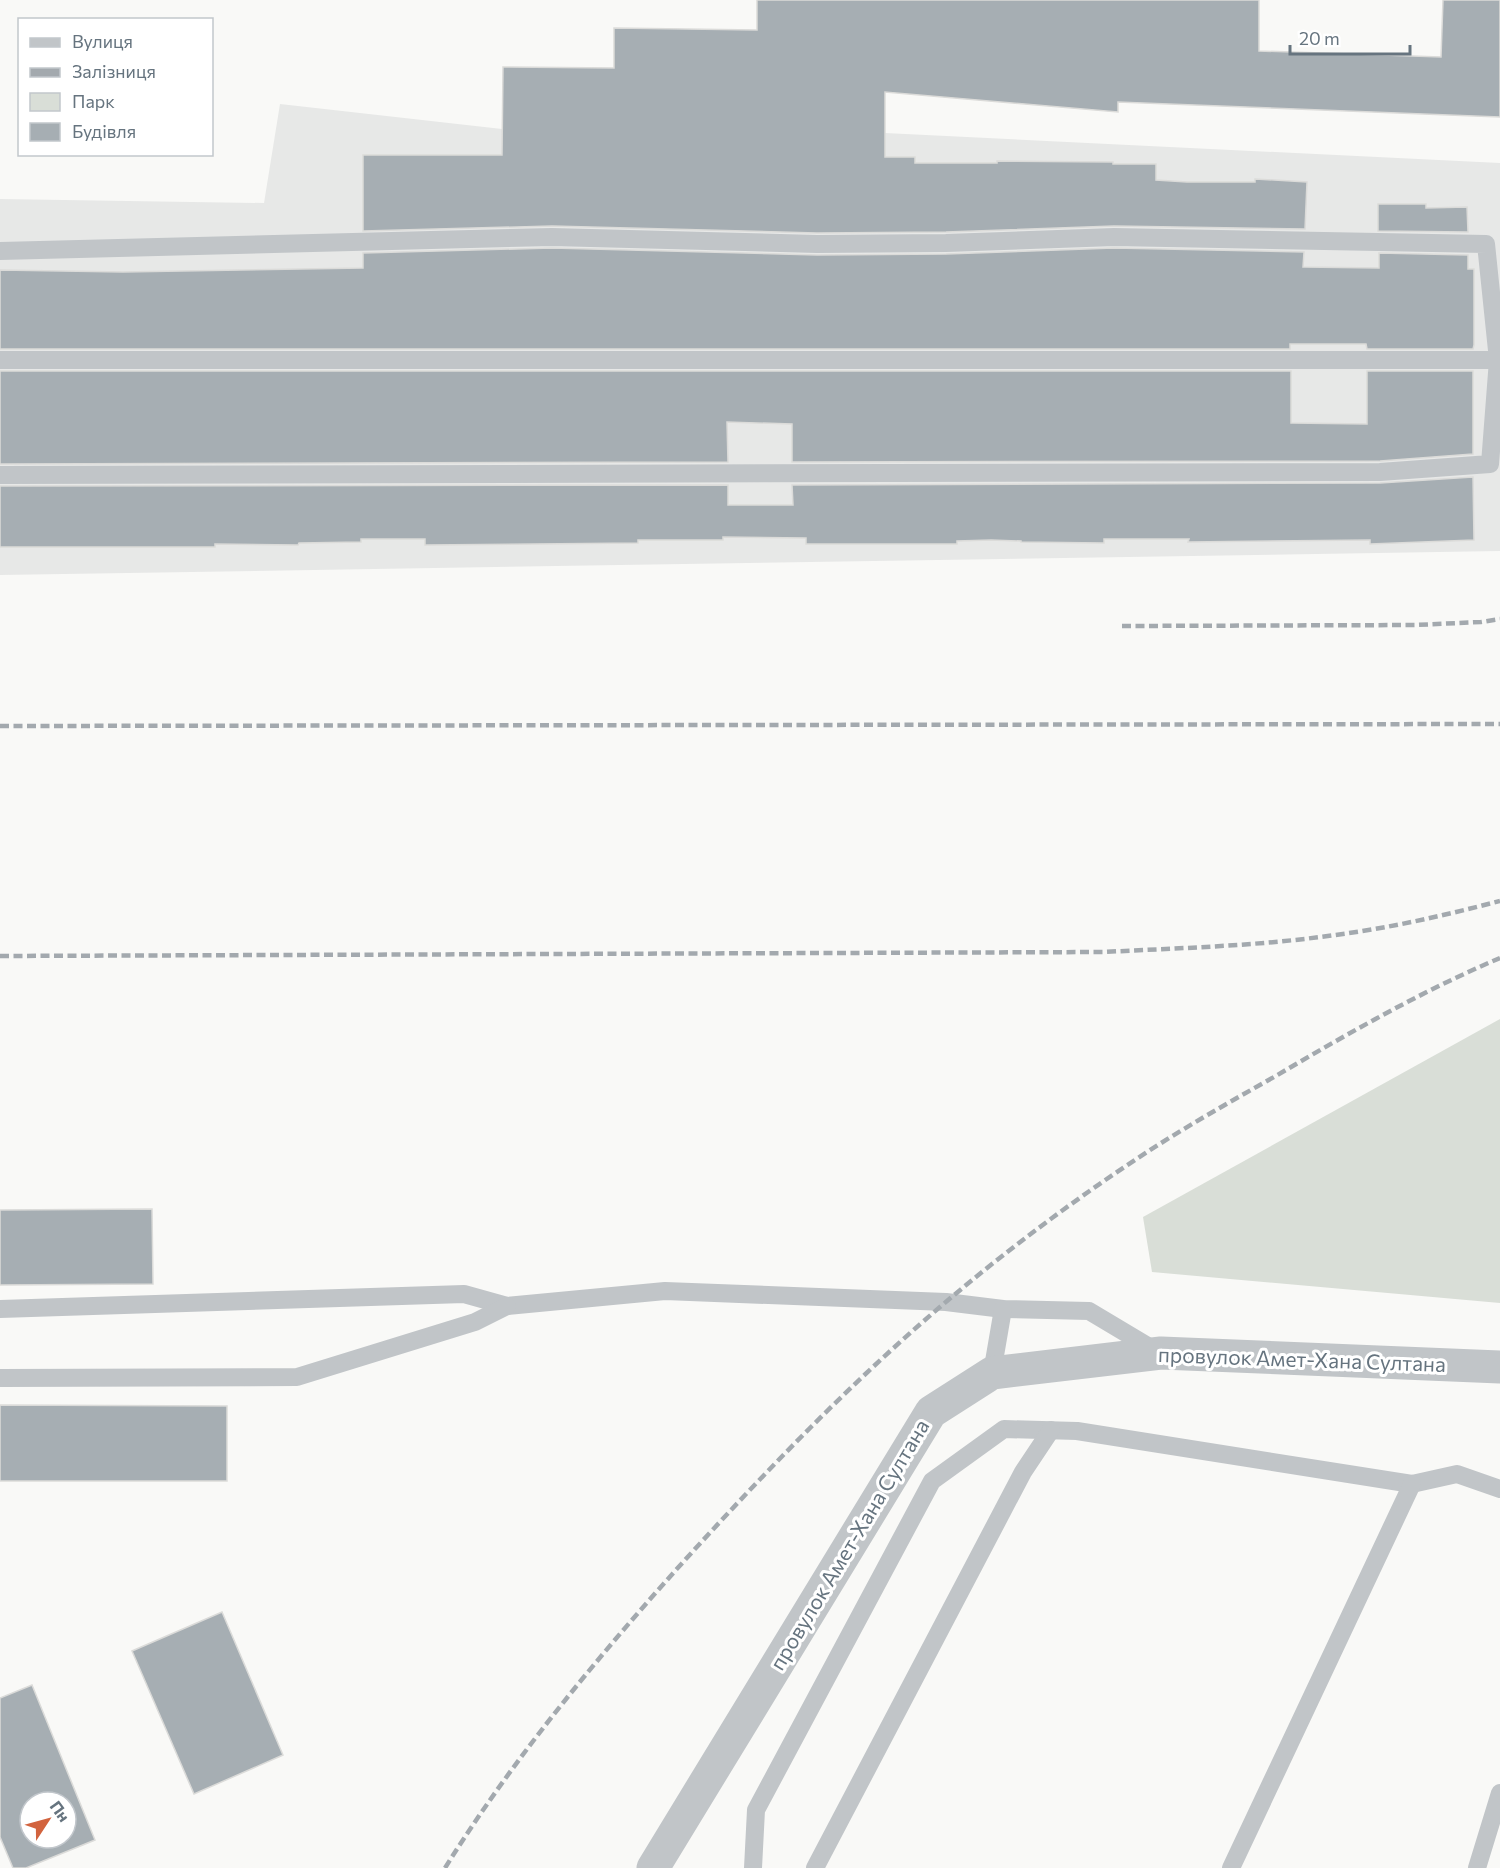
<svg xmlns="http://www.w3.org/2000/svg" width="1500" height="1868" viewBox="0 0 1500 1868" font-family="Commissioner,sans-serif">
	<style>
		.built { fill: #e7e8e7 }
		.green { fill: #d9ded7 }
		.building { fill: #a6aeb3; stroke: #dbdbd9; stroke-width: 1.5; fill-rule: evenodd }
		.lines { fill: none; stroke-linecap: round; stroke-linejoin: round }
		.service { stroke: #c1c5c8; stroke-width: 18 }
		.minor { stroke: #c1c5c8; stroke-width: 33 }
		.rail { stroke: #a3a9ae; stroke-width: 4.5; stroke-dasharray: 9 4.5; stroke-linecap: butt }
		.labels { text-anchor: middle; stroke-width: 6; stroke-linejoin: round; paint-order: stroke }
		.street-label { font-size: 21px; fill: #66747f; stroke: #fff }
	</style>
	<rect width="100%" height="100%" fill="#f9f9f7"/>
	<!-- built -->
	<path class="built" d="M280,104L502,129L885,133L1500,163V551L0,575V199L264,203Z"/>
	<!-- green -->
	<path class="green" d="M1500,1019V1303L1152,1272L1143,1217Z"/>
	<!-- building -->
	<g class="building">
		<path d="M757,0H1259V51L1441,57L1443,0H1500V117L1118,102V112L885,92V157H915V163H997V161L1113,162V164H1156V180L1187,182H1255V179L1307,182L1305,229L1114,226L946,232L817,233L552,226L363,231V155H502L503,67L614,68V28L757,30Z"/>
		<path d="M1378,204H1426V208L1467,207L1468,232L1378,231Z"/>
		<path d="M552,248L817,255L946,254L1114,248L1304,252L1303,267L1379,268V253L1468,255V269H1474V345L1473,349H1367L1366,344H1290V349H0V270L123,272L363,268V253Z"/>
		<path d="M0,371H1291V423L1367,424V371H1473V454L1380,461L792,462V424L727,422L728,462L0,464Z"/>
		<path d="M1473,477L1474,540L1370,544V540L1188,542L1189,539H1104V543L1021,542V541L991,540L957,541V544H806V538L723,537V540H638V543L425,545V539H361V542L299,543L298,545L215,544V547H0V486L728,485V505H793L792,485L1380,483Z"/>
		<path d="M152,1209L153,1284L0,1285V1210Z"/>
		<path d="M0,1405L227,1406V1481H0Z"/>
		<path d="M222,1612L283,1755L194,1794L132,1651Z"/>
		<path d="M32,1685L95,1840L26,1868H13L0,1837V1698ZM30,1802H66V1838H30Z"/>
	</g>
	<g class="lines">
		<!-- service -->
		<g class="service">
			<path d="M0,251L552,237L817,244L946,243L1114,237L1486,244L1498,360L1490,464L1380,472L0,475"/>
			<path d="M0,360H1498"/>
			<path d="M0,1309L464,1294L507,1306L665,1291L946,1302L1003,1309L1089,1311L1156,1351"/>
			<path d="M992,1373L1003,1309"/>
			<path d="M0,1378L297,1377L475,1322L507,1306"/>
			<path d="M753,1868L756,1810L932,1481L1004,1429L1077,1431L1412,1484L1457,1474L1500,1489"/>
			<path d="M815,1868L1023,1472L1051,1430"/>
			<path d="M1231,1868L1412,1484"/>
			<path d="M1477,1868L1500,1793"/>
		</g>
		<!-- minor -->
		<path class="minor" d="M653,1868L931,1412L992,1373L1161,1353L1500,1367"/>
		<!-- rail -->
		<g class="rail">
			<path d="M1122,626L1416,625L1481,622L1500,619"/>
			<path d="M0,726L1500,724"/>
			<path d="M0,956L1103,952C1181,948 1258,946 1335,935C1390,928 1446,915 1500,901"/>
			<path d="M445,1868C511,1762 592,1664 675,1571C761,1476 849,1384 947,1301C1012,1246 1086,1191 1158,1145C1196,1121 1235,1099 1274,1077C1347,1034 1422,991 1500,958"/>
		</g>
	</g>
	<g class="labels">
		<!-- street labels -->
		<g class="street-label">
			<text transform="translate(1302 1360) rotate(2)" y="7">провулок Амет-Хана Султана</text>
			<text transform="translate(850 1545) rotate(-59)" y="7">провулок Амет-Хана Султана</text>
		</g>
	</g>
	<!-- legend -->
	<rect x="18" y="18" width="195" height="138" fill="#ffffff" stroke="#c2c7cc" stroke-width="1.5"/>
	<rect x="30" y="38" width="30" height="9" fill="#c1c5c8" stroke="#c2c7cc" stroke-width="1.5"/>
	<text x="72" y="48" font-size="18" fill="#66747f">Вулиця</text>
	<rect x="30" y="68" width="30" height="9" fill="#a3a9ae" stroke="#c2c7cc" stroke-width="1.5"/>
	<text x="72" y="78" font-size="18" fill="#66747f">Залізниця</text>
	<rect x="30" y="93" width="30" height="18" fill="#d9ded7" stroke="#c2c7cc" stroke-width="1.5"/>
	<text x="72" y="108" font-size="18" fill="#66747f">Парк</text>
	<rect x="30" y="123" width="30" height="18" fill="#a6aeb3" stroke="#c2c7cc" stroke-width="1.5"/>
	<text x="72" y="138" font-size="18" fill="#66747f">Будівля</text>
	<!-- north arrow -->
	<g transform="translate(48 1820) rotate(54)"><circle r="28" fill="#ffffff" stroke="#c2c7cc" stroke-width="1.5"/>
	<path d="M0-4.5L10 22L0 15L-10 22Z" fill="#d2633e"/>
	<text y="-9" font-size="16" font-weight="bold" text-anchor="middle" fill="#66747f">Пн</text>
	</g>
	<!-- scale -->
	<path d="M1290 45v9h120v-9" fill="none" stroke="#66747f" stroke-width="3"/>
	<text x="1299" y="45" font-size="18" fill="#66747f" stroke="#ffffff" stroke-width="4.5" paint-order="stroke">20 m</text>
</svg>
